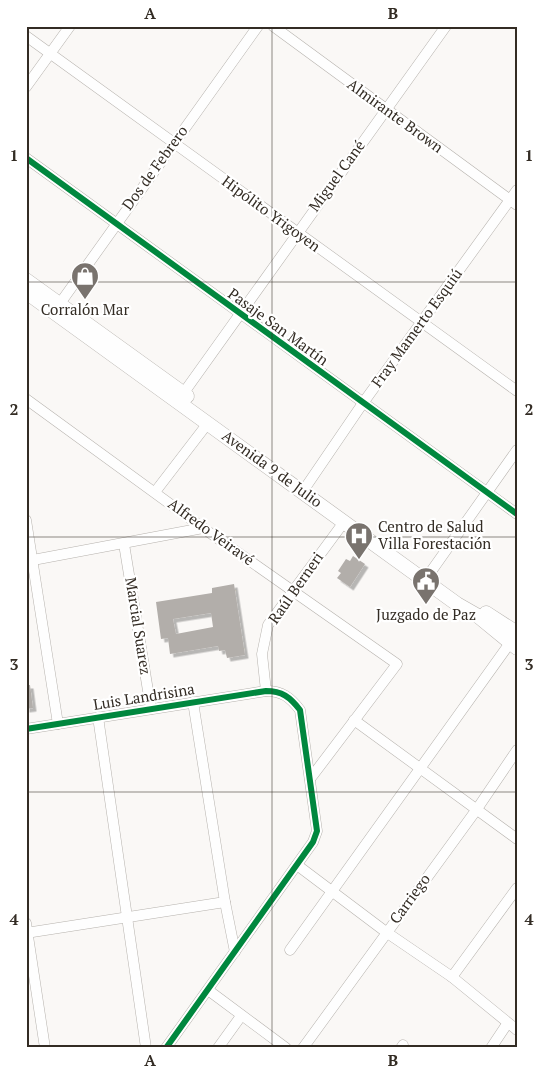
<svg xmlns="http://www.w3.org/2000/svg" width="543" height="1074" viewBox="0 0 543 1074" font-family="'PT Serif',serif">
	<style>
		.building { fill: #b2aeaa; fill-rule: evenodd; filter: url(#shadow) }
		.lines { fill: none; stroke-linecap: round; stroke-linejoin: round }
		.street-casing { stroke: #b6b2ad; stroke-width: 11 }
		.secondary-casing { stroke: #b6b2ad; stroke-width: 15 }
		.street { stroke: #fefefe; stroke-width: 10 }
		.secondary { stroke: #fefefe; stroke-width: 14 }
		.cycleway-casing { stroke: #fff; stroke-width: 9 }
		.cycleway { stroke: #00873e; stroke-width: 6 }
		.grid { fill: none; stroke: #332c24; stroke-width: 1; stroke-opacity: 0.55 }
		.labels { text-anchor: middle; stroke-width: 4.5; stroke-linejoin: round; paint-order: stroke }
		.street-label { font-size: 15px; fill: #332c24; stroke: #fff }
		.poi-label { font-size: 15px; fill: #332c24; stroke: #fff }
		.neatline { fill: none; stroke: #332c24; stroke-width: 2 }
		.grid-label { font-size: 16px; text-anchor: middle; font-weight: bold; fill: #332c24 }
	</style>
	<defs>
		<filter id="shadow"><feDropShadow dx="3.5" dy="3.5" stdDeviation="0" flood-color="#0004"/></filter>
	</defs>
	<rect width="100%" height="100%" fill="#faf8f6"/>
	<!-- building -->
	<g class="building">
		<path d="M353,556L365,564L350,587L337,578L341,573L338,571L346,559L350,561Z"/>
		<path d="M234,584L245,655L227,658L225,650L219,651L218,646L170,654L168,638L161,639L156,602L212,593V588ZM211,613L213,627L176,634L173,619Z"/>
		<path d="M26,685H30L33,708L26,709Z"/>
	</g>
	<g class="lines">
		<!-- street casing -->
		<g class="street-casing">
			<g id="street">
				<path d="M273,26L517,205"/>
				<path d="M26,36L517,391"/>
				<path d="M26,87L70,26"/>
				<path d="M26,158L517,514"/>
				<path d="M56,309L258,26"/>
				<path d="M180,398L446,26"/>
				<path d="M26,399L203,528L397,664L310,779"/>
				<path d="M303,491L363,403L517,190"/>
				<path d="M155,492L208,423"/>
				<path d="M26,520L58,724"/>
				<path d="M124,544L151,709"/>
				<path d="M33,560L203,528"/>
				<path d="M425,580L517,450"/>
				<path d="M266,691L262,654L268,625L344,522"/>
				<path d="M193,702L225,902L235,952"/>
				<path d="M98,717L146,1048"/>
				<path d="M354,720L517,839"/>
				<path d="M26,729L266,691C282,691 290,697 300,710L317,831L313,842L166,1048"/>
				<path d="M297,865L386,932L452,977L517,1030"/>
				<path d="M26,923L45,1048"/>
				<path d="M26,933L225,902"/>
				<path d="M290,950L510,643"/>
				<path d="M452,977L517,888"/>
				<path d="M208,990L286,1048"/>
				<path d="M218,1048L241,1016"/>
				<path d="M303,1048L477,809L517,750"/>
				<path d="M401,1048L403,1045"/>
				<path d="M491,1048L507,1024"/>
			</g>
		</g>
		<!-- secondary casing -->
		<g class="secondary-casing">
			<g id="secondary">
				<path d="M26,280L187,396"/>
				<path d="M26,292L457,604L478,616L517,648"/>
				<path d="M486,613L517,633"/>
			</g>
		</g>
		<!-- street -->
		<use href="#street" class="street"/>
		<!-- secondary -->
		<use href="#secondary" class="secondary"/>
		<!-- cycleway casing -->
		<g class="cycleway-casing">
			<g id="cycleway">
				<path d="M26,158L517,514"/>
				<path d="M26,729L266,691C282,691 290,697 300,710L317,831L313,842L166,1048"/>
			</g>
		</g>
		<!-- cycleway -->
		<use href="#cycleway" class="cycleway"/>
	</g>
	<!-- grid -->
	<path class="grid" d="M272,26V1048M26,282H517M26,537H517M26,792H517"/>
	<!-- icons -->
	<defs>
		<g id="shop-pin" transform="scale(1.4375)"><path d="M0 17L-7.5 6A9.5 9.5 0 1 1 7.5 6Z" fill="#79736e" stroke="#fff"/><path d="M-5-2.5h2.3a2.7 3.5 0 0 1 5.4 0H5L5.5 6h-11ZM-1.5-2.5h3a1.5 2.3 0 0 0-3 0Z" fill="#fff"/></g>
		<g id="hospital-pin" transform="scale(1.4375)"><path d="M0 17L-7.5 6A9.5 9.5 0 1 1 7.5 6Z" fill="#79736e" stroke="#fff"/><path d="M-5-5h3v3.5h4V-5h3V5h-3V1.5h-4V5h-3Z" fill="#fff"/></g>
		<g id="civic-pin" transform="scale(1.4375)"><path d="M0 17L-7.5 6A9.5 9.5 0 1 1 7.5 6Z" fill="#79736e" stroke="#fff"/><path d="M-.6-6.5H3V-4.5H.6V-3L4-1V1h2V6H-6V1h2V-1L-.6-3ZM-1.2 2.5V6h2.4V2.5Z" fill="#fff"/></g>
	</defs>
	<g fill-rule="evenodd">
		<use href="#shop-pin" x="85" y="276"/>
		<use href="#hospital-pin" x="359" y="536"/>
		<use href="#civic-pin" x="426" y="581"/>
	</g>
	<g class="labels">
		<!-- street labels -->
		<g class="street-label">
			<text transform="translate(395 116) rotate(36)" y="5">Almirante Brown</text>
			<text transform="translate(155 168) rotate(-54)" y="5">Dos de Febrero</text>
			<text transform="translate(337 176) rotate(-54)" y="5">Miguel Cané</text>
			<text transform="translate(271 214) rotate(36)" y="5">Hipólito Yrigoyen</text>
			<text transform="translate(278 327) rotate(36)" y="5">Pasaje San Martín</text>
			<text transform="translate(417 328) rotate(-54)" y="5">Fray Mamerto Esquiú</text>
			<text transform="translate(272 469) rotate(36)" y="5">Avenida 9 de Julio</text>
			<text transform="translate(211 532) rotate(36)" y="5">Alfredo Veiravé</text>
			<text transform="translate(296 588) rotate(-55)" y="5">Raúl Berneri</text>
			<text transform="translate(138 626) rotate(81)" y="5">Marcial Suarez</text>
			<text transform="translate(144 697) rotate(-9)" y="5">Luis Landrisina</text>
			<text transform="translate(410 899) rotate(-54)" y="5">Carriego</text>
		</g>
		<!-- poi labels -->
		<g class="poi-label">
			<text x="85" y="315">Corralón Mar</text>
			<text x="378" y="532" text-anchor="start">Centro de Salud<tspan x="378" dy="17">Villa Forestación</tspan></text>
			<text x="426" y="620">Juzgado de Paz</text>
		</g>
	</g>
	<!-- border -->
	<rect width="543" height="1074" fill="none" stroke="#ffffff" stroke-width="55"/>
	<rect x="28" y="28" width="488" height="1018" class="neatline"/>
	<g class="grid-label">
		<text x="150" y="19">A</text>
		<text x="393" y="19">B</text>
		<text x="14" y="161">1</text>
		<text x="529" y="161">1</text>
		<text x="14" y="415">2</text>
		<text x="529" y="415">2</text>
		<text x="14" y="670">3</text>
		<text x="529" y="670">3</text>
		<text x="14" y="925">4</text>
		<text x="529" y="925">4</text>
		<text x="150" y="1066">A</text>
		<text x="393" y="1066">B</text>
	</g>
</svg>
